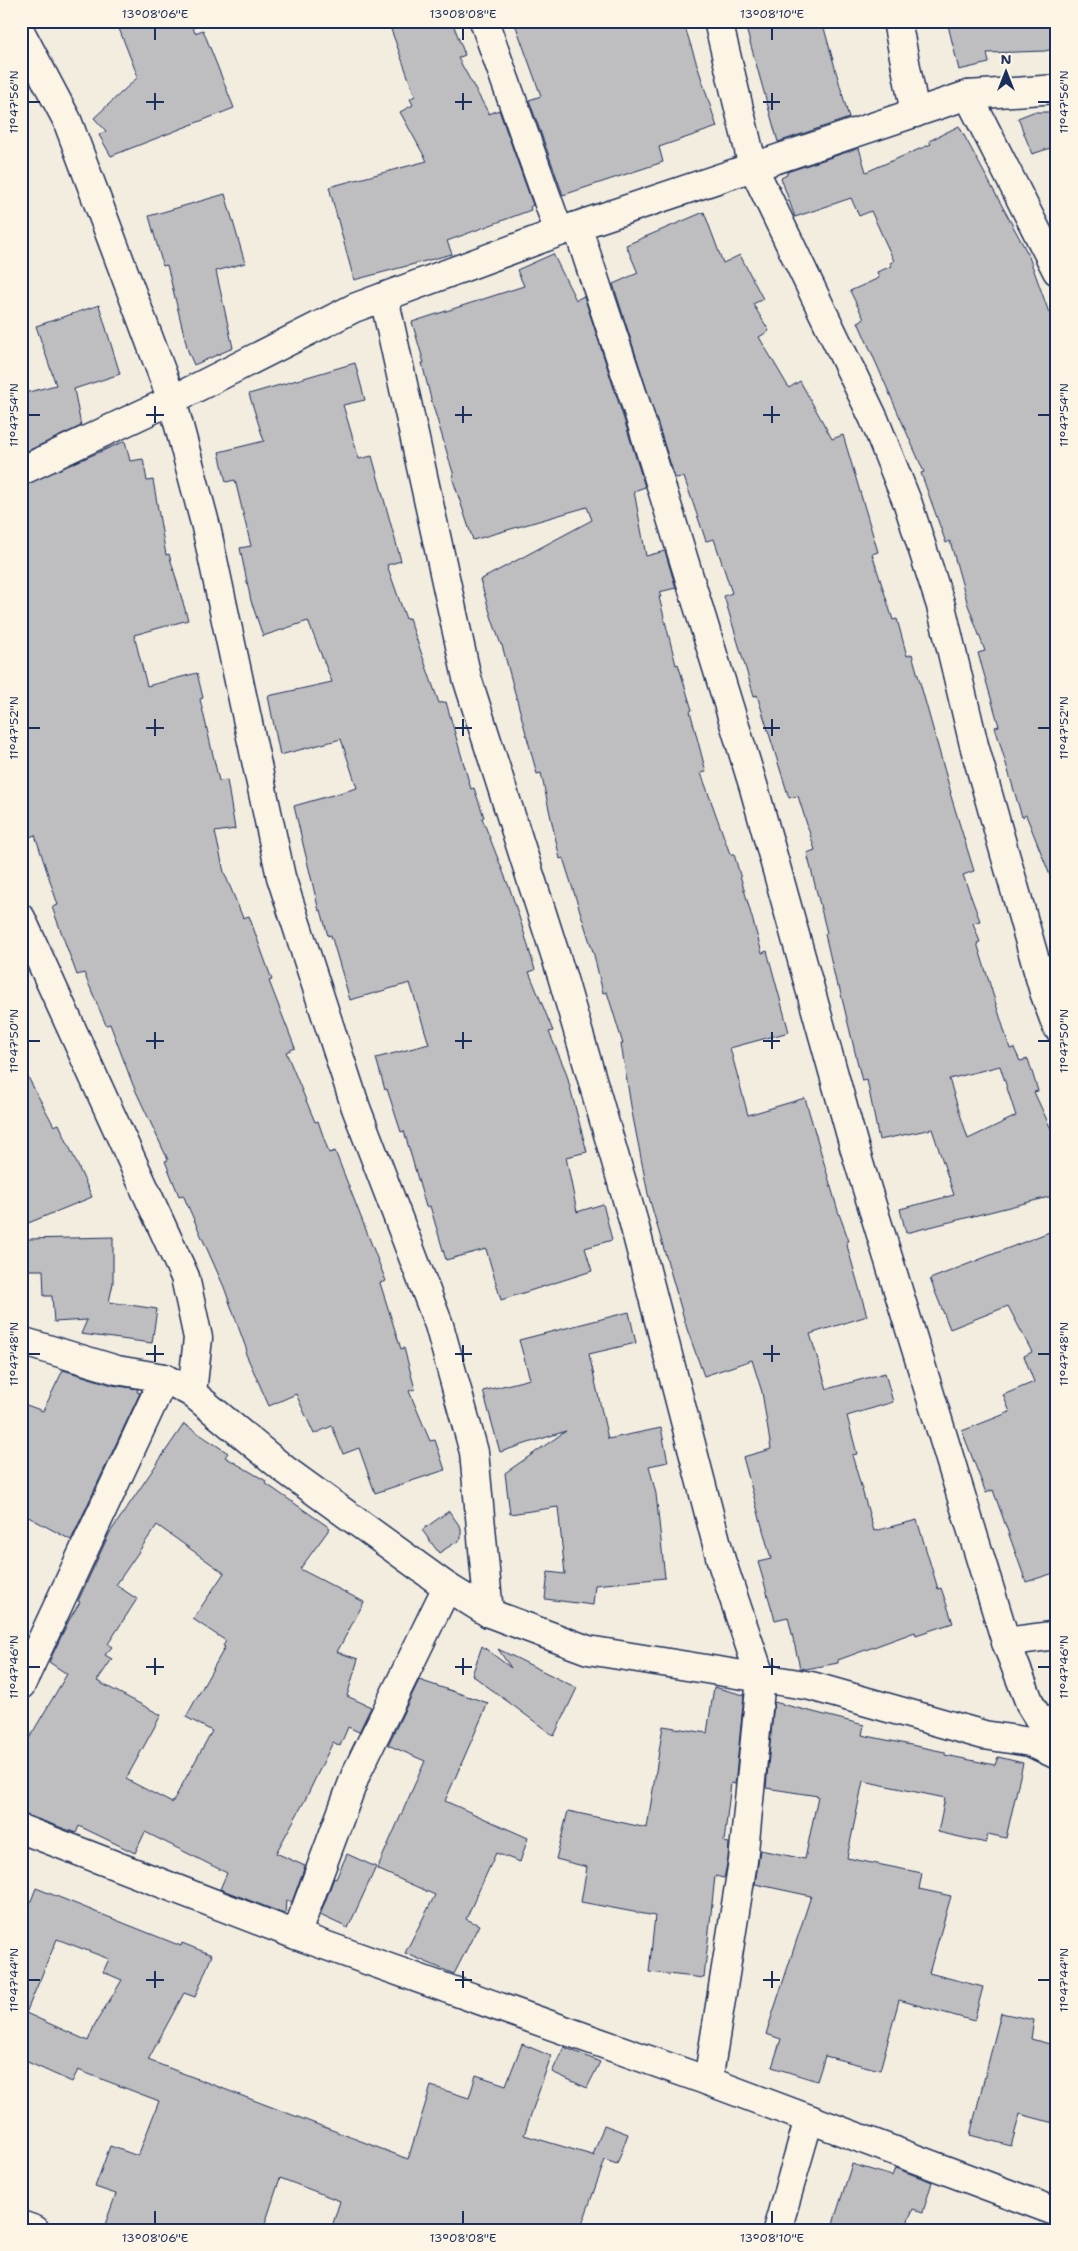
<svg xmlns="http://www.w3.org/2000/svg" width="1078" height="2251" viewBox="0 0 1078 2251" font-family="'Shantell Sans',sans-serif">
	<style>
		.building { fill: #bebec0; stroke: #1b2f5e; fill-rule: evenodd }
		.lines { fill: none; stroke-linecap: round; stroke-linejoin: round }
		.street-casing { stroke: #1b2f5e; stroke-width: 31 }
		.street { stroke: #fcf5e5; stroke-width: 28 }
		.ticks { fill: none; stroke: #1b2f5e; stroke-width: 2 }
		.neatline { fill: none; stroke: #1b2f5e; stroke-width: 2 }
		.ticks-label { font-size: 12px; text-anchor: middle; fill: #1b2f5e }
	</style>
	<rect width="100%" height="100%" fill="#f3ede0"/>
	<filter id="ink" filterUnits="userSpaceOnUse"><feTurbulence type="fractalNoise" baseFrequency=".02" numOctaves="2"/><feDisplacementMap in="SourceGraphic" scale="10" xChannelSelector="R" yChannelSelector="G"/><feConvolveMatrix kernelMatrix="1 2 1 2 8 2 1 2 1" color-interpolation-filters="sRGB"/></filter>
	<g filter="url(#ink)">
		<!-- building -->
		<g class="building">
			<path d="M116,21H190L195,33L203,30L234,108L111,156L99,135L106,131L94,118L138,77Z"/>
			<path d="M388,21H452L465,55L458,58L489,114L499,110L533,205L530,207L531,210L447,241L452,254L354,280L329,187L427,161L400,112L413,105L410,99L415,96Z"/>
			<path d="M514,21H683L717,127L659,147L663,162L563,195L529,100L541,96Z"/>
			<path d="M744,21H822L849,118L778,142Z"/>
			<path d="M947,21H1057V48L1045,51L987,53L989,63L959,70Z"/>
			<path d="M1033,112H1057V146L1032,154L1018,118Z"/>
			<path d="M959,126L1028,254L1057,335V888H1055L1026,815L1022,817L995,727L999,726L978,653L985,651L968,605L950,541L946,543L921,473L924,472L858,322L864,319L850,291L879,278L877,272L892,266L890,263L894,261L871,211L859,216L851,198L795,217L781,178L787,175V172L859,148L866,172L931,144L929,141Z"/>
			<path d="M225,194L245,263L216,271L233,348L194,365L188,351L167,265L163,266L149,216Z"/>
			<path d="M704,212L723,263L740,255L763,299L753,304L769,331L759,337L789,388L800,381L832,439L843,435L878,552L872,554L893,620L897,619L907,656L912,654L951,793H950L974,871L963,875L980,921L973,923L980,942L977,943L1010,1049L1014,1048L1020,1061L1028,1059L1038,1091L1034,1092L1057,1142V1195L906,1233L900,1209L954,1195L932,1129L879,1140L867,1080L862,1081L839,986H837L825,934L827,933L807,853L815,850L798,796L789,798L757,695L754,696L724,596L732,593L714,539L706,541L684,477L675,478L613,284L638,273L626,245ZM1000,1066L1016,1116L968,1139L949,1079Z"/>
			<path d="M553,254L576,300L584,296L623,416L645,487L634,491L646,556L665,551L672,575L676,588L659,592L661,597H659L676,665L678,664L692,710L690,711L706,772L701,773L730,854H734L762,953L767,951L789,1032L730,1048L748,1115L805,1098L838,1211L849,1241L846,1242L867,1316L810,1334L827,1389L885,1373L893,1402L847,1416L857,1454L852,1455L874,1531L917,1520L938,1589L941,1588L953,1623L916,1635L915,1632L838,1660V1663L806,1669L800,1668L788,1617L775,1620L758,1562L771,1559L743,1457L771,1449L762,1392L752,1360L704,1376L687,1329L648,1194L632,1112L621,1044H623L607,992L603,993L594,955L563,858L560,859L541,773L537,774L502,645H501L492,619L480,580L592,520L587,507L473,540L452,477L454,476L431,399L422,363H424L412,322L524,286L517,270Z"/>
			<path d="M99,305L120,374L74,389L81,426L21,454V394L56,385L36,326Z"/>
			<path d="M355,363L365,400L343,405L359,459L372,456L401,561L387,565L406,619L409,618L439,703L446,702L471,789L474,788L484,817L482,818L511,892L523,929L535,970L529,972L553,1031L549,1032L566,1072L587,1152L566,1157L577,1212L603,1204L612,1240L585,1248L592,1271L501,1300L486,1249L446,1260L430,1206L426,1207L404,1131L401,1132L387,1089L385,1090L376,1058L429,1044L410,983L350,1000L331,935L328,936L321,910L319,911L294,806L357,788L341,739L280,755L268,696L332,682L308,621L263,636L251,601L240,548L251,546L235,480L226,482L219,452L264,441L249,394Z"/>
			<path d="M125,441L130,461L143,459L147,481L153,480L166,555L169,554L188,620L134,635L147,686L197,673L203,698L200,699L219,781L227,780L235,829L215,832L224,872L243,918L249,916L272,980L269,981L295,1048L286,1052L315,1122L318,1121L329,1153L335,1151L386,1281L380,1283L401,1349L404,1348L415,1389L409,1391L430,1441L435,1440L445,1470L375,1493L359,1448L343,1454L332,1426L314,1434L296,1394L269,1406L245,1352L247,1351L224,1287L183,1195L179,1196L165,1161L168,1160L133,1085L110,1024L106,1025L84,973L77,975L52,907L58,905L35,835L21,840V486Z"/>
			<path d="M21,1064L54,1126L59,1124L92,1197L21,1226Z"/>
			<path d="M1057,1229V1572L1026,1582L993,1490L986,1493L962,1431L1010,1412L1003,1395L1034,1382L1024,1356L1032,1352L1008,1306L950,1329L930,1279Z"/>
			<path d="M113,1237V1283L109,1302L157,1309L152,1343L81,1334L87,1320L54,1322L52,1296H44L43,1270H27V1239Z"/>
			<path d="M629,1312L636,1343L589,1354L608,1439L661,1428L668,1462L649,1466L656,1494L665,1578L595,1585L593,1605L545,1599L548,1572L565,1574L558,1507L510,1514L505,1473L566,1431L500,1452L483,1391L530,1379L519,1340Z"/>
			<path d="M63,1370L112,1385L138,1389L137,1392L140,1393L71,1540L21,1513V1403L43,1411Z"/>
			<path d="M184,1424L228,1453L225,1457L266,1481L265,1483L330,1528L300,1569L364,1602L337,1652L358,1659L347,1696L371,1707L359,1732L348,1727L340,1746L333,1742L305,1800L276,1853L305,1866L292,1902L286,1900L285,1914L220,1889L227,1873L145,1832L135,1853L79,1826L76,1833L21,1813V1752L67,1674L49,1662L69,1620L80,1602L78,1601L109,1534ZM157,1525L224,1573L193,1619L226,1641L223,1646L225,1647L186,1717L212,1731L172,1803L126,1779L161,1715L97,1681L112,1659L105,1655L112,1647L108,1644L137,1599L116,1585Z"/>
			<path d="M449,1511L461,1528V1539L439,1553L422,1530Z"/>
			<path d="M482,1646L511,1668L498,1649L577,1688L554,1736L472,1675Z"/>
			<path d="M419,1680L488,1703L445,1801L528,1838L520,1862L496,1853L466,1919L479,1925L454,1974L405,1953L435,1895L377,1869L425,1761L388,1745Z"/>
			<path d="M714,1687L744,1695L735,1784L731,1783L724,1842L729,1843L728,1859L724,1878L715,1876L704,1978L649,1972L655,1916L581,1902L587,1867L556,1859L568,1811L647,1828L663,1726L707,1733Z"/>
			<path d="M774,1702L864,1725L862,1735L945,1752V1755L995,1765L998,1757L1023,1763L1006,1838L988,1834L986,1843L938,1832L945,1798L863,1781L847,1858L922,1873L919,1889L951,1896L929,1973L983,1987L974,2021L899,2000L880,2070L825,2056L817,2081L772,2067L781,2039L766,2034L811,1896L755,1884L760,1850L805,1859L818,1796L766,1788Z"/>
			<path d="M347,1854L376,1867L348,1928L320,1915L334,1878L336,1879Z"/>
			<path d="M36,1888L181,1946L182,1943L212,1955L195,1997L184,1993L148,2060L408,2159L431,2086L469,2098L476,2075L506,2085L522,2044L551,2056L524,2135L595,2156L593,2155L604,2125L628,2134L617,2164L605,2160L580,2230H331L340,2201L280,2178L263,2230H103L116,2194L95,2187L110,2146L138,2156L159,2101L78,2070L72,2082L21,2059V1927ZM57,1939L109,1959L103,1972L122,1980L95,2024L88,2041L26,2013Z"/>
			<path d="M1001,2013L1034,2020L1031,2039L1057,2046V2124L1020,2114L1011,2146L970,2135Z"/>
			<path d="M564,2047L600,2062L587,2088L552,2072Z"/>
			<path d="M852,2164L892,2176L895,2168L932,2182L923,2212L913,2209L904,2230H831Z"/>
		</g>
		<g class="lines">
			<!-- street casing -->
			<g class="street-casing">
				<g id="street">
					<path d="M484,21L559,232"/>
					<path d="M718,21L753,167L874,419L908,504L941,606L974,745L1044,992L1057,1027"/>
					<path d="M897,21L915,113"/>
					<path d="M21,33L67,120L172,400L206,527L281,877L356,1108L439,1325L474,1452L489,1613"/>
					<path d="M968,95L1057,271"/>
					<path d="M577,226L638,411L754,788L855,1150L1006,1642L1031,1706L1057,1748"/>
					<path d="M384,297L467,678L562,976L633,1220L721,1560L761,1679L743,1861L708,2081"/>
					<path d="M21,471L172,400L354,308L559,232L968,95L1057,89"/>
					<path d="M21,918L185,1277L198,1338L192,1393"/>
					<path d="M21,1341L117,1370L164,1378L192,1393L284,1469L447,1587L489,1613L588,1650L811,1686L984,1735L1030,1742L1057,1755"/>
					<path d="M1006,1642L1057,1635"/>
					<path d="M21,1685L164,1378"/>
					<path d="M21,1829L296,1935L708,2081L1057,2212"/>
					<path d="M296,1935L356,1774L447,1587"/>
					<path d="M21,2225L35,2230"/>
					<path d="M777,2230L809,2119"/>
				</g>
			</g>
			<!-- street -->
			<use href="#street" class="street"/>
		</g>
	</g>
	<!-- ticks -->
	<path class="ticks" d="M155,28V40M463,28V40M772,28V40M155,93V110M463,93V110M772,93V110M28,102H40M146,102H164M455,102H472M763,102H780M1038,102H1050M155,406V423M463,406V423M772,406V423M28,415H40M146,415H164M455,415H472M763,415H780M1038,415H1050M155,719V736M463,719V736M772,719V736M28,728H40M146,728H164M455,728H472M763,728H780M1038,728H1050M155,1032V1049M463,1032V1049M772,1032V1049M28,1041H40M146,1041H164M455,1041H472M763,1041H780M1038,1041H1050M155,1345V1362M463,1345V1362M772,1345V1362M28,1354H40M146,1354H164M455,1354H472M763,1354H780M1038,1354H1050M155,1658V1675M463,1658V1675M772,1658V1675M28,1667H40M146,1667H164M455,1667H472M763,1667H780M1038,1667H1050M155,1971V1988M463,1971V1988M772,1971V1988M28,1980H40M146,1980H164M455,1980H472M763,1980H780M1038,1980H1050M155,2211V2224M463,2211V2224M772,2211V2224"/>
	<!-- margin -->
	<rect width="1078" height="2251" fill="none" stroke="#fcf5e5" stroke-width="55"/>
	<!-- north arrow -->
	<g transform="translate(1006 72)" stroke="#fcf5e5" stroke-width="4" paint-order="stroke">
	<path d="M0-4L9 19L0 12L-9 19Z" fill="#1b2f5e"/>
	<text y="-8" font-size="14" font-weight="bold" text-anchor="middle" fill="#1b2f5e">N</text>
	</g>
	<rect x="28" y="28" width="1022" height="2196" class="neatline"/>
	<g class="ticks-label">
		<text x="155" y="18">13°08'06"E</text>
		<text x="463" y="18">13°08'08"E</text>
		<text x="772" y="18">13°08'10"E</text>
		<text transform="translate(14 102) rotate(-90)" y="4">11°47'56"N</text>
		<text transform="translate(1064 102) rotate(-90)" y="4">11°47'56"N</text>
		<text transform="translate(14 415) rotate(-90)" y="4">11°47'54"N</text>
		<text transform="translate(1064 415) rotate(-90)" y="4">11°47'54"N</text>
		<text transform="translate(14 728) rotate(-90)" y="4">11°47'52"N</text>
		<text transform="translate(1064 728) rotate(-90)" y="4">11°47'52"N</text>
		<text transform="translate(14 1041) rotate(-90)" y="4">11°47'50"N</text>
		<text transform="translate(1064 1041) rotate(-90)" y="4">11°47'50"N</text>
		<text transform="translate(14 1354) rotate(-90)" y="4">11°47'48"N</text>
		<text transform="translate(1064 1354) rotate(-90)" y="4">11°47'48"N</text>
		<text transform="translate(14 1667) rotate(-90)" y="4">11°47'46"N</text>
		<text transform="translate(1064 1667) rotate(-90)" y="4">11°47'46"N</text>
		<text transform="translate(14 1980) rotate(-90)" y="4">11°47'44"N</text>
		<text transform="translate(1064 1980) rotate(-90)" y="4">11°47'44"N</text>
		<text x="155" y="2242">13°08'06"E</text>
		<text x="463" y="2242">13°08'08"E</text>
		<text x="772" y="2242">13°08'10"E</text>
	</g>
</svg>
